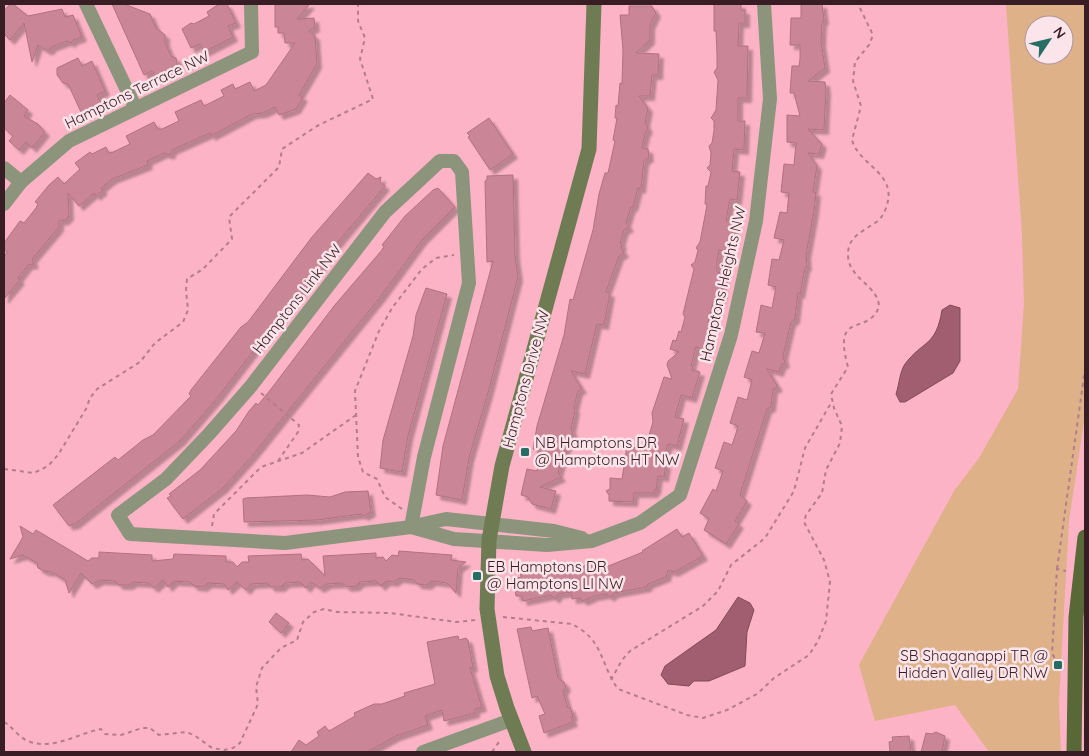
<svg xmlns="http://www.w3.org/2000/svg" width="1089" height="756" viewBox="0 0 1089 756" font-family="Quicksand,sans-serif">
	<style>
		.green { fill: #deb189; fill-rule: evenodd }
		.water { fill: #a05e70; stroke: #814a5a }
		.building { fill: #ca8596; stroke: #b27081; filter: url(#shadow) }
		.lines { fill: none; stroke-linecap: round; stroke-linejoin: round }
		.path { stroke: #b57d8b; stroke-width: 2; stroke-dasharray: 4 4; stroke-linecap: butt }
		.street { stroke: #8c957b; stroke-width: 14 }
		.secondary { stroke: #6e7b53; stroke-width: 15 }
		.primary { stroke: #586836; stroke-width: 15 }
		.poi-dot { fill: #266e64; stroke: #fce5ea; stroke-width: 2 }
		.labels { text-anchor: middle; stroke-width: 5; stroke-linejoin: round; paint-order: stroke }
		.street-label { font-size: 15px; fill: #381d25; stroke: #fce5ea }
		.poi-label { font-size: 15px; fill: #381d25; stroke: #fce5ea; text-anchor: start }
	</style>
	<defs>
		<filter id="shadow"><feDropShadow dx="4.5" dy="4.5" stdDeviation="1" flood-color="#0004"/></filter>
	</defs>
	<rect width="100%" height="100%" fill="#fcb3c5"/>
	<!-- green -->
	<path class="green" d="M1006,4H1085V415L1069,521L1059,700L1061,752H989L955,705L875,721L859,665L954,491L979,458L1018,389L1024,303L1022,235ZM1034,25H1064V55H1034Z"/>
	<!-- water -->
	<g class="water">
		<path d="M950,305L960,308V361L953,373L905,402H900L896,394C899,385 900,371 905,364C923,340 936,347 942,310Z"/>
		<path d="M738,597L750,603L754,610L747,632L745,666L709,681H694L689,686L668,684L661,675L665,666L716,630Z"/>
	</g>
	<!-- building -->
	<g class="building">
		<path d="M10,4H13L28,16L62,9L65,17L73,15L82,37L73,40L71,43L67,41L51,47L50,50H46L38,45L32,62L24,23L10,40L4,34V11Z"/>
		<path d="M112,4H124L150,14L156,28L165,35V42L171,56L176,58L178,69L158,79L152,71L144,75Z"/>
		<path d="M219,4H227L236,23L228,26L233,37L204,52L200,44L191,48L182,29L191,23L194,24L209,16L207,12Z"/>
		<path d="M275,4H310L297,19L314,18L315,27L309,31L315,36L317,64L299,95L303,97L296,109L279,115L275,107L263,113L252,114L211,136L210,133L172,150L170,155L164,153L147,161L148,165L112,179L101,188L103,190L96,196L94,193L79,206L68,193L69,216L65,220L59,221V227L32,259L34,264L28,265L18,278L20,280L4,299V257L7,252L4,250V243L20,221L24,223L36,208L38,204L35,202L49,185L58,177L64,184L80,169L75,163L90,152L92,154L106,147L109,153L113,152L130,144L126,136L154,122L158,129H162L179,121L175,112L201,100L204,106L224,96L221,90L233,84L235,89L250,82L254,91L266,85L295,43H285L284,33H278V27H275Z"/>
		<path d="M714,4H741V10H745V23H739L738,46H748L747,98H738V121H745L744,150L734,149L732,171L740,172L737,200L730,199L726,221L735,223L728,252L719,250L717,261V272L724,274L721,288L723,289L720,301L714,299L708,323L714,324L706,350L696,347L691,366H693L692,370L700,372L692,398L681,395L675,417L684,419L677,446L668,444L662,463L666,464L664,477L658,476L656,490H654V493H634L633,502L609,501V495L606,491L610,489V478L622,479L627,446L643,449L649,435L653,422L652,413L664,377L672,379L667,365L668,361L679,352L670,349L673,340L676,341L679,331L681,332L685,317L683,314L694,269L691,265L695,262L698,250L696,248L700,242L707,205L705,204L706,186H708L711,172L707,168L710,165L711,153L709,146L712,143L714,130V121L711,118L716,110L718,80L714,72L717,68V54L716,31H714Z"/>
		<path d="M801,4H822L824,20L822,22L821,42L825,68L808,81L825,82L826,90L824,130L808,129L822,144L819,154L808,153L817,166L813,192H816L814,211L806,255L807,266L805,268L800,294L798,293L795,319L791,322L783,356L785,363L781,365L779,372L767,369L778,387L773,389L771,407L767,409L740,495L747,501L735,521L739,524L726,544L704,530L709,519L700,513L713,489L716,491L723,471L715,468L724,442L732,445L736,433L738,426L730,423L738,397L747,400L752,380L744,377L752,351L759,353L765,333L756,332L761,305L772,308L776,287L768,285L772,259L779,260L784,240L774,238L780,212L787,213L789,193L781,192L784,164L794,165L796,143L787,142V115L800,116L794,93H790L792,66H799L800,59V45H790L791,18H801Z"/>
		<path d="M629,6H652L656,13L650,25V40L636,53L659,54L658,75H652L650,96H639L648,108L645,123L648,128L645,134L642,148L648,149L649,157L644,161L641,189L638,188L633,207H631L626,223L629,227L624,230L620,243H622L621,248L624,253L619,256L606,292L610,293L604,325L597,324L585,374L571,371L582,389L578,391L574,407L575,410L571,429L573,433L563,454L558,473L561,477L540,487L556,491L551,509L532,504L528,497L521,495L527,469L537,471L541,454L538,453V450L533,449L537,426L564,335L570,299L573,300L593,230L599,194L605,173H608L615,141L613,140L617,118H615L616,105L618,106L620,83L622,84L623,50L620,15H629Z"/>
		<path d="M78,58L82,66L92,61L105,91L97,95L101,103L81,112L68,84L63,83L57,75V68Z"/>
		<path d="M10,95L28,110L24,116L38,124L45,132L32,148L26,142L19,150L9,141L13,136L4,128V103Z"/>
		<path d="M489,118L513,154L490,170L468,137L470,136L467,133Z"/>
		<path d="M368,173L376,179L381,177L380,182L385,186L322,261L323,263L310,281L294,298L218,397L180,441L74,525L72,524L69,526L53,505L115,457L118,460L143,440L153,435L191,396L189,394L191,390L241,327L248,322L312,237Z"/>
		<path d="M513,175L515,256L518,277L488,393L469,458L462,500L436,495L443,446L493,261L487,262L485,181L487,180V176Z"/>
		<path d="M438,188L455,207L422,240L381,296L252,456L223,488L183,519L167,498L171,496L169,494L200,470L236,431L249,411L256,403L258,405L271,389L334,306L382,250L384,246L382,245L405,216L433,190Z"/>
		<path d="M426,288L447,294L408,436L402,472L390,470L380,468L383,440L413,336L416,315Z"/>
		<path d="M368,491L371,512L364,516L361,514L317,520L244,522L243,499L246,498L307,495L330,497L345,492Z"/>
		<path d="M20,526L33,534L36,530L88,561L92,558H99V552L152,555V561L173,559L174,554L226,556V562H233L237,567L242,562H249L248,556L301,554L302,560L308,559L325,576L323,556L376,553V558L383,557L386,561L392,555L398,556L399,551L452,555L451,560L466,562L458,568L456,593L447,583L432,581L427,585L417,584L414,580L399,578L394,582L386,581L381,586L376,581L360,582L356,586L347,587L342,583L327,584L320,588L311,582L306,588L300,582L285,583L281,587H271L267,583L251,584L246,590L237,582L228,590L224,584L208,583L203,587L194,586L190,582L174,581L168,587L163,580L154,588L148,583L133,582L129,585H119L115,581L100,580L92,584L81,573L69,593L65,580L52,572L44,571L38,568L37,563L23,555L10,559L23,537Z"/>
		<path d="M677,529L682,537L689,533L703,556L674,572L668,570L666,577L648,584L647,587L614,593L610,597L606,594L594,596L583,601L580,598L572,599L571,592L558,594L555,599L551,595L523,601L522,596H516L513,579L521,577L519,564L532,563L533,568L550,565L551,570L605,563L606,567L643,552L642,551Z"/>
		<path d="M276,613L289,623L281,633L269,622Z"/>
		<path d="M531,627L532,631L548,628L558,678L564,682L566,687L563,691L568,708L570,707L573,716L571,717L573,722L544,733L539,716L545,714L537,696L532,698L517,629Z"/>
		<path d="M458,636L459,640L466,638L468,640L473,667L470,668L482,707L475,709V713L444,721L442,710L425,716L428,725L396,736L367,752H291L299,740L306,745L319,736L317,732L325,726L329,731L355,716L354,713L374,704H382L405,696L404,693L435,684L427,642Z"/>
		<path d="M936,732L945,736L942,752H921L926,733L932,734Z"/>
		<path d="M909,736L911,752H890L889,742L893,741L892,737Z"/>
	</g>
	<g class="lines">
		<!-- path -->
		<g class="path">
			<path d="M261,393L299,425L298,432L278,461"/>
			<path d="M4,469L34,473L48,466L58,455L86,409L90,398L97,389L140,362L155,343L183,322L188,310L186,290L187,279L203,269L232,239L229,217L279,167L282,149L317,126L373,99L360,59L365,38L358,21V4"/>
			<path d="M402,509L385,497L377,479L363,472L358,457L355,391L379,331L392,308L422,269L436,258L454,255"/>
			<path d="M212,526L214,514L261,467L302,453L356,415"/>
			<path d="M1057,569L1085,369"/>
			<path d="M503,617L572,624C604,640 600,664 618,689L687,715L703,718L727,710L757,694L774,678L809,655L818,641L826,621L830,582L824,560L804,522L806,515L822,493L826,470L840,443L842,426L834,408L831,394L848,367C832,309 867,337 879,307C879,286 849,279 848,256C847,237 862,232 875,223C881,219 884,214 886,208C899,173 859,166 852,140L861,106L853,81L855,62L869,45L873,35L858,4"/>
			<path d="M1058,665L1052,653L1057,569L1066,571"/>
			<path d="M611,680L622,660L630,651L703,606L718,591L731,565L765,538L794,491L805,448L831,403"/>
			<path d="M4,722C13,727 18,737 28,741C52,751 79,733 101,729L105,734L121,735L142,728H150L159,735L186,732L194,735L212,748L224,750L233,748L240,743L258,704L256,687L262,668L281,648L297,640L303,622L314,612L324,609L337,612L390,613L456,622L476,620"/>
			<path d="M492,752L501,739"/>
		</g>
		<!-- street -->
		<g class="street">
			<path d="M86,4L135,107"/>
			<path d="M440,161H454L462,172L469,283L424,457L411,527L285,543L130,534L118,515L166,479L209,434L251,386L385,212Z"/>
			<path d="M4,168L21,182"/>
			<path d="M4,204L21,182L69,141L252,52L251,4"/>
			<path d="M414,526L446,519L554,531L582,538"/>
			<path d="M411,527L454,539L547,545L592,541L640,523L680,495L731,335L756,221L770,99L764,4"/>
			<path d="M423,752L511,720"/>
		</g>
		<!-- secondary -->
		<path class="secondary" d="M524,752L507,708L497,676L487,609L489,540L502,466L589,149L594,4"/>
		<!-- primary -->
		<path class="primary" d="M1074,752L1076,617L1085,537"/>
	</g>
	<!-- markers -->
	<g class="poi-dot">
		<rect x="520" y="447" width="10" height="10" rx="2.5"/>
		<rect x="472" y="571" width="10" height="10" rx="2.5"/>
		<rect x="1053" y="660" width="10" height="10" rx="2.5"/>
	</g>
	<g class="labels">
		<!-- street labels -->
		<g class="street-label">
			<text transform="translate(137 90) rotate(-26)" y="5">Hamptons Terrace NW</text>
			<text transform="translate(723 284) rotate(-77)" y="5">Hamptons Heights NW</text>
			<text transform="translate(297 299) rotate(-52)" y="5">Hamptons Link NW</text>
			<text transform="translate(526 379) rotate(-75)" y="5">Hamptons Drive NW</text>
		</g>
		<!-- poi labels -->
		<g class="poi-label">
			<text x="535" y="448">NB Hamptons DR<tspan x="535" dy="17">@ Hamptons HT NW</tspan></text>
			<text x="487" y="572">EB Hamptons DR<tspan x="487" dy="17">@ Hamptons LI NW</tspan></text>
			<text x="1048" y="661" text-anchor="end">SB Shaganappi TR @<tspan x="1048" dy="17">Hidden Valley DR NW</tspan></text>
		</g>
	</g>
	<!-- border -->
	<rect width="1089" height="756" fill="none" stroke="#381d25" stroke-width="10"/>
	<!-- north arrow -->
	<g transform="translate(1049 40) rotate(55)"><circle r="24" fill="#fce5ea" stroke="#ae959b"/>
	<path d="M0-4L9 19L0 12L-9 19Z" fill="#266e64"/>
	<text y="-8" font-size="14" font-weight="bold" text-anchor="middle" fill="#381d25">N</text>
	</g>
</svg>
